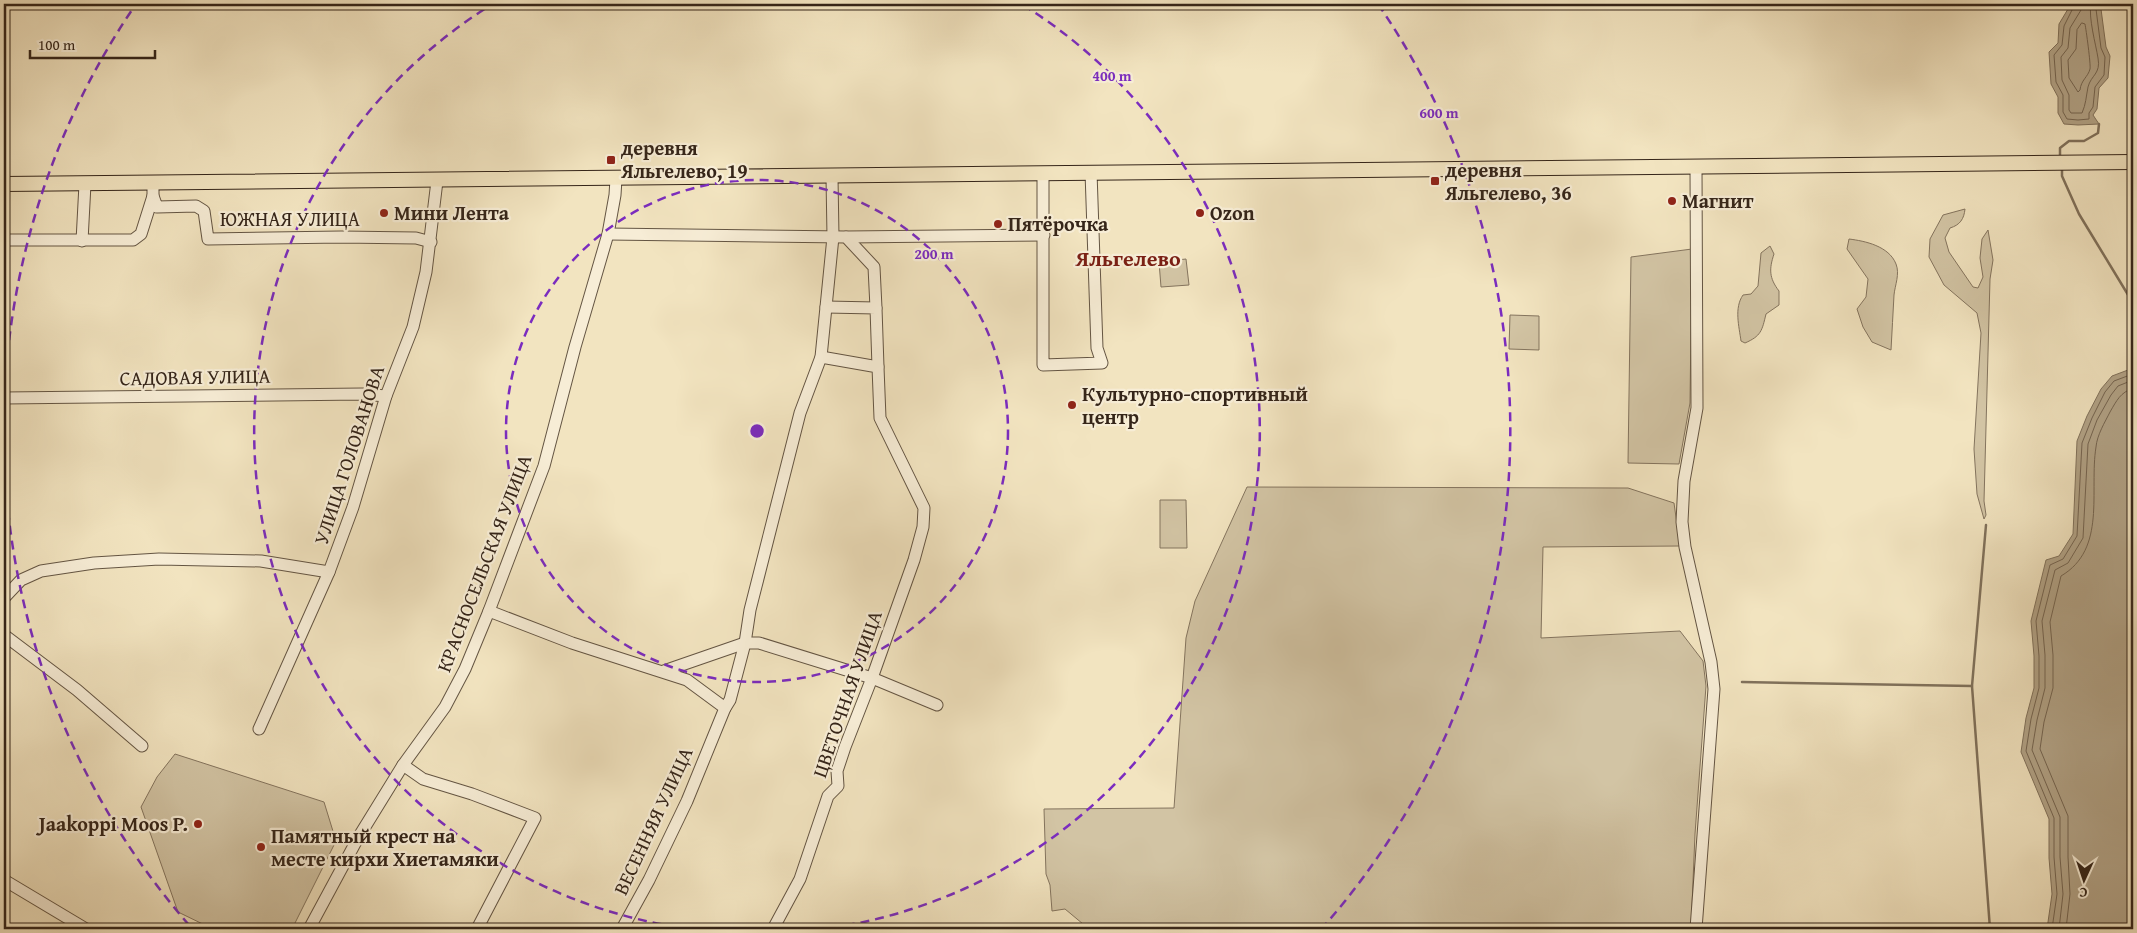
<svg xmlns="http://www.w3.org/2000/svg" width="2137" height="933" viewBox="0 0 2137 933" font-family="'Gentium Book Plus',serif">
	<style>
		.green { fill: #d2c4a4; stroke: #84745e }
		.water { fill: #b2a387; stroke: #80715b }
		.lines { fill: none; stroke-linecap: round; stroke-linejoin: round }
		.shore { stroke: #746450; stroke-width: 1 }
		.stream { stroke: #80715b; stroke-width: 2.5 }
		.minor-casing { stroke: #645543; stroke-width: 13 }
		.major-casing { stroke: #352519; stroke-width: 16 }
		.minor { stroke: #f7edd6; stroke-width: 11 }
		.major { stroke: #f2e4c0; stroke-width: 14 }
		.ring { fill: none; stroke: #7b2cbf; stroke-width: 2.5; stroke-dasharray: 9 6 }
		.poi-dot { fill: #8f2418; stroke: #f7edd6; stroke-width: 2 }
		.labels { text-anchor: middle; stroke-width: 4.5; stroke-linejoin: round; paint-order: stroke }
		.poi-label { font-size: 20px; font-weight: bold; fill: #352519; stroke: #f7edd6; text-anchor: start }
		.street-label { font-size: 20px; fill: #352519; stroke: #f7edd6 }
		.quarter-label { font-size: 22px; font-weight: bold; fill: #7a1f14; stroke: #f7edd6 }
		.centre { fill: #7b2cbf; stroke: #f7edd6; stroke-width: 2.5 }
		.ring-label { font-size: 15px; text-anchor: middle; font-weight: bold; fill: #7b2cbf; stroke: #f7edd6; stroke-width: 4.5; stroke-linejoin: round; paint-order: stroke }
	</style>
	<rect width="100%" height="100%" fill="#f2e4c0"/>
	<filter id="stains"><feTurbulence type="fractalNoise" baseFrequency=".004" numOctaves="4"/><feColorMatrix values="0 0 0 0 .2 0 0 0 0 .09 0 0 0 0 .02 0 0 0 .5 -.17"/></filter>
	<radialGradient id="worn" r=".72"><stop offset=".6" stop-color="#630" stop-opacity="0"/><stop offset="1" stop-color="#630" stop-opacity=".3"/></radialGradient>
	<!-- green -->
	<g class="green">
		<path d="M1965,209C1964,219 1960,225 1950,228L1945,238L1949,252L1973,287L1978,288L1983,277L1980,258L1982,239L1988,230L1993,260L1990,279L1984,501L1986,515L1984,519L1977,494L1974,449L1981,333L1977,313L1944,285L1929,257L1930,239L1943,215Z"/>
		<path d="M1849,239C1865,241 1889,246 1896,264C1900,274 1895,285 1894,295C1893,313 1892,332 1891,350L1872,342L1863,327L1857,309L1866,297L1868,279L1847,249Z"/>
		<path d="M1770,246L1774,254C1769,269 1769,278 1779,291V305L1766,314C1762,331 1761,336 1745,343L1741,341C1739,326 1734,308 1743,295L1751,294L1758,286L1761,253Z"/>
		<path d="M1692,249L1690,403L1679,464L1628,463L1631,257Z"/>
		<path d="M1186,259L1189,285L1161,287L1159,262Z"/>
		<path d="M1510,315L1539,316V350L1509,349Z"/>
		<path d="M1247,487L1628,488L1674,503L1680,546L1543,547L1541,638L1680,631L1703,661L1706,686L1695,834L1691,929H1095L1083,924L1065,909L1052,911L1050,885L1046,874L1044,809L1174,808L1186,638L1195,601Z"/>
		<path d="M1160,500H1186L1187,548H1160Z"/>
		<path d="M175,754L324,802L336,841L292,929H213L178,912L141,807L157,777Z"/>
	</g>
	<!-- water -->
	<g class="water">
		<path d="M2071,4H2103L2101,9L2106,47L2110,56L2108,78L2099,88L2097,109L2093,115L2099,124L2078,125L2064,124L2058,113V97L2051,84L2049,52L2058,43L2059,24Z"/>
		<path d="M2133,342V929H2047L2052,894L2049,858V819L2021,752L2026,718L2034,688V656L2031,621L2046,560L2059,556L2073,534L2077,441L2087,416L2101,389L2112,376L2128,370Z"/>
	</g>
	<g class="lines">
		<!-- shore -->
		<g class="shore">
			<path d="M2075,4L2064,26L2062,45L2054,55L2056,82L2063,95V112L2067,119L2078,120L2089,119V113L2093,107L2095,87L2104,75L2105,57L2101,48L2096,9L2097,4"/>
			<path d="M2082,4L2081,10L2070,28L2068,48L2061,57L2062,80L2069,95V110L2071,113H2082C2086,104 2086,97 2088,87C2091,75 2101,74 2098,58C2096,45 2088,17 2091,4"/>
			<path d="M2082,23L2085,24C2086,29 2091,65 2090,69C2088,77 2081,80 2080,90L2078,92L2069,78L2068,60L2076,49L2077,30Z"/>
			<path d="M2052,929L2057,894L2054,857V818L2026,751L2031,719L2039,688V656L2036,621L2050,565L2063,559L2077,536L2082,443L2092,418L2105,392L2114,381L2130,375L2133,369"/>
			<path d="M2059,929L2063,894L2060,857V817L2032,750L2037,720L2045,688V655L2042,621L2055,570L2068,563L2083,538L2088,444L2097,420L2111,395L2118,386L2133,380"/>
			<path d="M2066,929L2070,894L2068,857V816L2040,749L2044,722L2053,688V655L2050,622L2061,576C2107,549 2089,491 2096,447C2097,435 2105,422 2110,412C2117,400 2120,393 2133,388"/>
		</g>
		<!-- stream -->
		<g class="stream">
			<path d="M2060,155V148L2069,141H2084L2098,133L2099,124"/>
			<path d="M2062,170V176L2079,214L2133,303"/>
			<path d="M1986,525L1972,686L1990,929"/>
			<path d="M1742,682L1972,686"/>
		</g>
		<!-- minor casing -->
		<g class="minor-casing">
			<g id="minor">
				<path d="M1696,167L1697,408L1684,481L1682,522L1685,547L1711,662L1714,689L1696,929"/>
				<path d="M1043,173V365L1102,363L1097,348L1091,172"/>
				<path d="M153,183V196L157,207L196,206L204,211L208,239L341,237L416,238L431,242"/>
				<path d="M608,234L846,237L874,267L876,308"/>
				<path d="M846,237L1044,235"/>
				<path d="M4,240H133L141,234L153,196"/>
				<path d="M82,241L85,184"/>
				<path d="M826,307L876,308L878,367"/>
				<path d="M4,398L362,394L386,396"/>
				<path d="M4,598L21,580L41,571L94,563L159,559L261,561L329,572"/>
				<path d="M489,611L572,643L687,680L725,708L687,801L649,880L622,929"/>
				<path d="M4,635L77,690L142,746"/>
				<path d="M664,671L745,643H759L872,678L937,705"/>
				<path d="M725,708L730,700L745,643L750,610L800,413L821,357L833,237L832,177"/>
				<path d="M259,729L329,572L353,507L386,396L413,327L426,272L437,181"/>
				<path d="M403,765L423,779L472,794L535,818L477,929"/>
				<path d="M4,880L86,929"/>
				<path d="M309,929L358,838L403,765L445,707L465,669L489,611L544,466L575,347L608,234L615,195L616,179"/>
				<path d="M773,929L800,879L828,796L838,786L837,771L845,747L872,678L914,560L923,527L924,508L880,418L878,367L821,357"/>
			</g>
		</g>
		<!-- major casing -->
		<g class="major-casing">
			<path id="major" d="M4,184L2133,162"/>
		</g>
		<!-- minor -->
		<use href="#minor" class="minor"/>
		<!-- major -->
		<use href="#major" class="major"/>
	</g>
	<!-- distance rings -->
	<g class="ring">
		<circle cx="757" cy="431" r="251"/>
		<path d="M691 929A502 502 0 0 1 491 5M1023 5A502 502 0 0 1 823 929"/>
		<path d="M189 925A753 753 0 0 1 136 4M1378 4A753 753 0 0 1 1325 925"/>
	</g>
	<!-- markers -->
	<g class="poi-dot">
		<rect x="606" y="155" width="10" height="10" rx="2.5"/>
		<rect x="1430" y="176" width="10" height="10" rx="2.5"/>
		<circle cx="1672" cy="201" r="5"/>
		<circle cx="384" cy="213" r="5"/>
		<circle cx="1200" cy="213" r="5"/>
		<circle cx="998" cy="224" r="5"/>
		<circle cx="1072" cy="405" r="5"/>
		<circle cx="198" cy="824" r="5"/>
		<circle cx="261" cy="847" r="5"/>
	</g>
	<g class="labels">
		<!-- poi labels -->
		<g class="poi-label">
			<text x="621" y="155">деревня<tspan x="621" dy="23">Яльгелево, 19</tspan></text>
			<text x="1445" y="177">деревня<tspan x="1445" dy="23">Яльгелево, 36</tspan></text>
			<text x="1682" y="208">Магнит</text>
			<text x="394" y="220">Мини Лента</text>
			<text x="1210" y="220">Ozon</text>
			<text x="1008" y="231">Пятёрочка</text>
			<text x="1082" y="401">Культурно-спортивный<tspan x="1082" dy="23">центр</tspan></text>
			<text x="188" y="831" text-anchor="end">Jaakoppi Moos P.</text>
			<text x="271" y="843">Памятный крест на<tspan x="271" dy="23">месте кирхи Хиетамяки</tspan></text>
		</g>
		<!-- street labels -->
		<g class="street-label">
			<text x="290" y="226">ЮЖНАЯ УЛИЦА</text>
			<text transform="translate(195 377) rotate(-1)" y="7">САДОВАЯ УЛИЦА</text>
			<text transform="translate(349 455) rotate(-72)" y="7">УЛИЦА ГОЛОВАНОВА</text>
			<text transform="translate(484 563) rotate(-69)" y="7">КРАСНОСЕЛЬСКАЯ УЛИЦА</text>
			<text transform="translate(847 694) rotate(-71)" y="7">ЦВЕТОЧНАЯ УЛИЦА</text>
			<text transform="translate(653 821) rotate(-65)" y="7">ВЕСЕННЯЯ УЛИЦА</text>
		</g>
		<!-- quarter labels -->
		<g class="quarter-label">
			<text x="1128" y="266">Яльгелево</text>
		</g>
	</g>
	<circle cx="757" cy="431" r="8" class="centre"/>
	<g class="ring-label">
		<text x="1112" y="81">400 m</text>
		<text x="1439" y="118">600 m</text>
		<text x="934" y="259">200 m</text>
	</g>
	<!-- margin -->
	<rect width="2137" height="933" fill="none" stroke="#f2e4c0" stroke-width="20"/>
	<rect x="5" y="5" width="2127" height="923" fill="none" stroke="#352519" stroke-width="2.5"/>
	<rect x="10" y="10" width="2117" height="913" fill="none" stroke="#352519"/>
	<!-- north arrow -->
	<g transform="translate(2084 880) rotate(183)" stroke="#f7edd6" stroke-width="4" paint-order="stroke">
	<path d="M0-4L9 19L0 12L-9 19Z" fill="#352519"/>
	<text y="-8" font-size="14" font-weight="bold" text-anchor="middle" fill="#352519">С</text>
	</g>
	<!-- scale -->
	<path d="M30 50v8h125v-8" fill="none" stroke="#352519" stroke-width="2.5"/>
	<text x="38" y="50" font-size="15" fill="#352519" stroke="#f7edd6" stroke-width="4" paint-order="stroke">100 m</text>
	<rect width="100%" height="100%" filter="url(#stains)"/>
	<rect width="100%" height="100%" fill="url(#worn)"/>
</svg>
